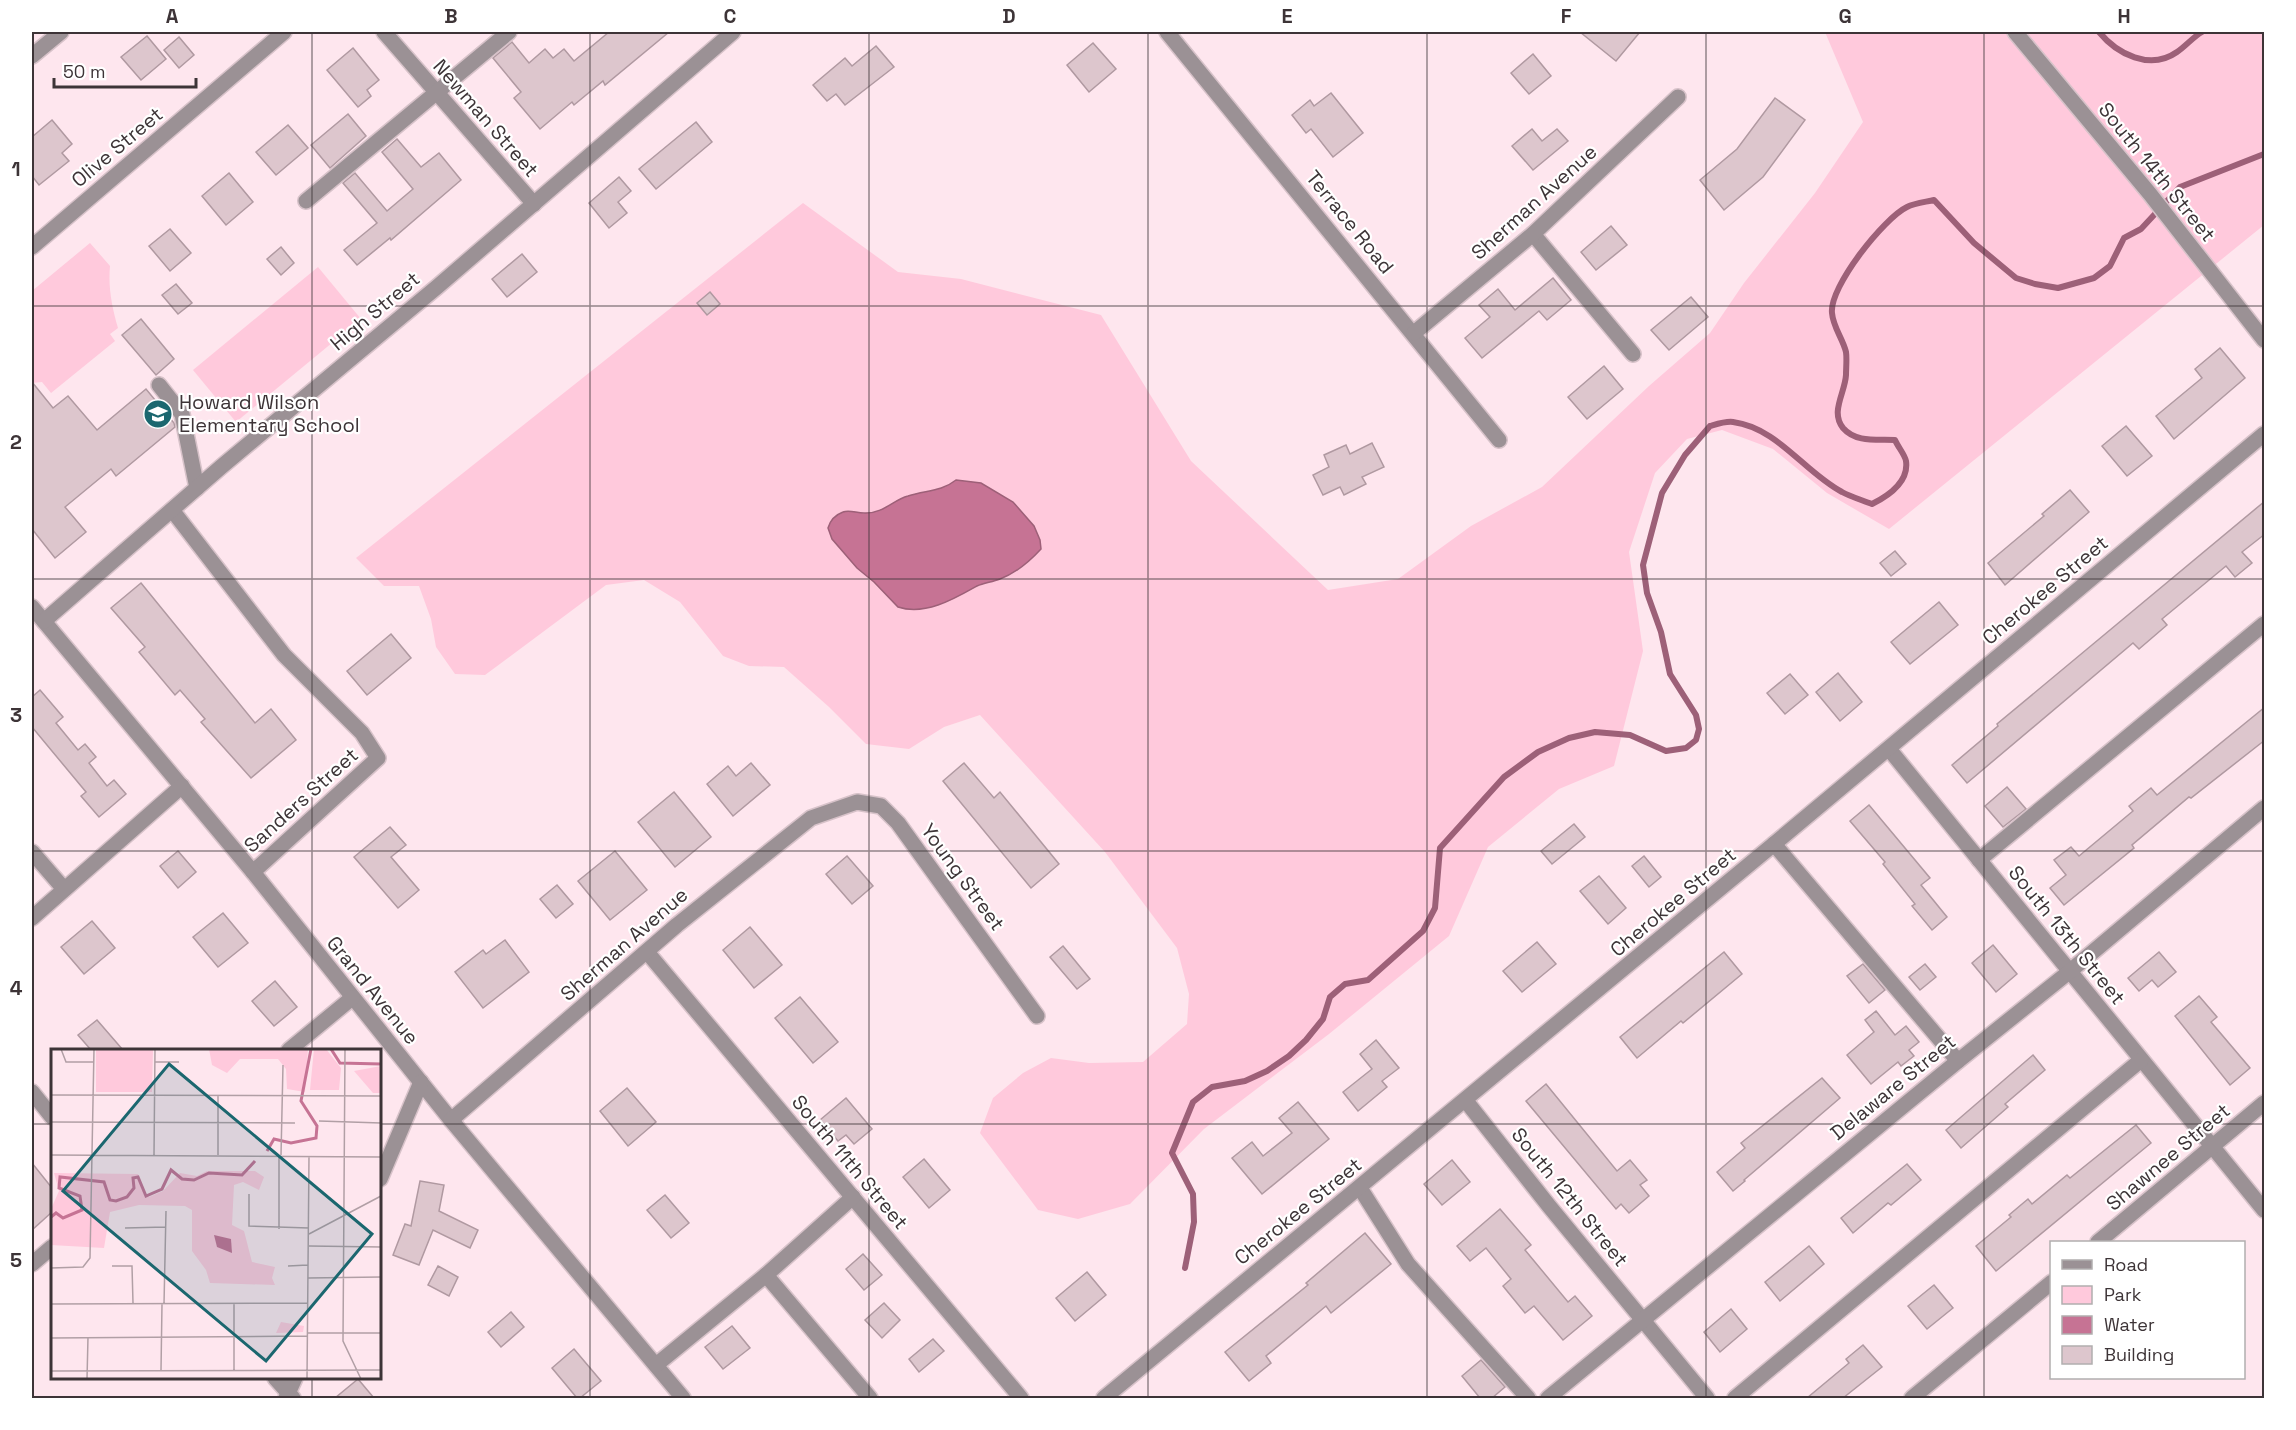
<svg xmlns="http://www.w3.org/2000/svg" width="2296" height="1430" viewBox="0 0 2296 1430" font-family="'Space Grotesk',sans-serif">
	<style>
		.green { fill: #ffc9dc }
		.water { fill: #c67394; stroke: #9d6078; stroke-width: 1.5 }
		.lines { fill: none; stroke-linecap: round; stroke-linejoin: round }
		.stream { stroke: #9d6078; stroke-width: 6 }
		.building { fill: #ddc6cd; stroke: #b099a1; stroke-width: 1.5 }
		.minor-casing { stroke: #d7c2c9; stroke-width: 18 }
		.minor { stroke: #9b9195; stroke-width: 15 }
		.grid { fill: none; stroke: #3d3437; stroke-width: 1.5; stroke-opacity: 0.55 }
		.labels { text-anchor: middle; stroke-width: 4.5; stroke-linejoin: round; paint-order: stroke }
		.street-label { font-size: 20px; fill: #3d3437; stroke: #fff }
		.poi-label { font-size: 20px; fill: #3d3437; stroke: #fff; text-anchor: start }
		.inset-river { fill: none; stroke: #c67394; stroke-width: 3 }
		.inset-road { fill: none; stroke: #b19fa5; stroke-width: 1.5 }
		.view { fill: #1b676f; fill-opacity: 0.15; stroke: #1b676f; stroke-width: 3 }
		.inset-edge { fill: none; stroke: #3d3437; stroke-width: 3 }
		.neatline { fill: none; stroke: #3d3437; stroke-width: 2 }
		.grid-label { font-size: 20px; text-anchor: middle; font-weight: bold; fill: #3d3437 }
	</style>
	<rect width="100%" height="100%" fill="#fee6ee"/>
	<!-- green -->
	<g class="green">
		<path d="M1825,32H2264V225L1889,529L1827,493L1773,449L1722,430L1687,439L1655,473L1629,552L1643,651L1614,766L1559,789L1488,847L1449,936L1329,1034L1204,1129L1130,1204L1078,1219L1038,1210L980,1133L993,1098L1023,1073L1051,1058L1089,1063L1143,1062L1187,1024L1189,994L1177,948L1105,852L980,715L944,727L909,749L866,744L829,707L784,667L749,666L723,656L680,602L644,580L606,585L485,675L455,674L436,647L431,619L419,586H384L356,558L803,203L898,272L961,279L1101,315L1191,461L1328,590L1398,579L1471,526L1542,487L1649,386L1710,333L1744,283L1815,193L1863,122Z"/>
		<path d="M90,243L110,266C108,288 112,307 118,328L110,334L115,341L51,393L42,382L32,383V291Z"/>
		<path d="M318,267L361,319L236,422L193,370Z"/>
	</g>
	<!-- water -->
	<path class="water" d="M956,480L981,483L1013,502L1034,526L1040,540L1041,549C1030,561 1016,573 1000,579C992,582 984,583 977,586C954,599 925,616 898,607L874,582L857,568L832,539L828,528C830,521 835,515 843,512C850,509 858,514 866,513C884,513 893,500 908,496C926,490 941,492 956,480Z"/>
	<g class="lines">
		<!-- stream -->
		<g class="stream">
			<path d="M2099,32C2117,54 2150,71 2177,52C2186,46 2193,37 2202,32"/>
			<path d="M1185,1268L1194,1222L1193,1194L1172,1153L1193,1102L1212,1087L1245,1081L1267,1071L1289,1056L1306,1040L1323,1019L1330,997L1345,984L1368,980L1423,931L1435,908L1440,848L1504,777L1538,752L1569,738L1595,732L1630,735L1666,751L1686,748L1696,740L1699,729L1696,715L1670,674L1661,632L1647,593L1643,565L1662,493L1685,455L1710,426C1717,424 1726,421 1733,422C1778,428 1804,472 1842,492C1851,497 1862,500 1872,504C1888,496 1909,482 1906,461C1905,455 1898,447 1895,440C1877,439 1856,443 1843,428C1830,412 1845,393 1846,375C1846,368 1847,359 1846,352C1843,339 1833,327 1832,313C1829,287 1884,218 1907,207C1915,203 1926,202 1934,200L1974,243L2016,278L2035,284L2058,288L2094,278L2110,266L2124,238L2141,229L2180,187L2264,154"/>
		</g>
	</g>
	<!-- building -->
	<g class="building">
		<path d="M609,32H669L605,85L603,81L574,105L572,102L540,129L514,98L521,92L493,58L512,42L529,63L545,49L553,58L564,49L574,61Z"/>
		<path d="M1580,32H1640L1616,61Z"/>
		<path d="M147,36L166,59L141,80L121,57Z"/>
		<path d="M179,37L194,55L179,68L164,50Z"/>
		<path d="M1093,43L1116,69L1089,92L1067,65Z"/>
		<path d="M876,46L894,67L845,105L836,94L827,101L813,85L845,58L852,66Z"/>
		<path d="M353,48L379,80L367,90L371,96L358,107L327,70Z"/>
		<path d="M1533,54L1551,76L1529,94L1511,73Z"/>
		<path d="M1331,93L1363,133L1333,157L1311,129L1306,133L1292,115L1310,100L1314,106Z"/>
		<path d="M1775,98L1805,120L1763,177L1724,210L1700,180L1737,149Z"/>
		<path d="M348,114L366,136L330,168L311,145Z"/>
		<path d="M52,120L72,144L62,153L69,161L39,185L32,176V137Z"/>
		<path d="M696,122L712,142L656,189L639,169Z"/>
		<path d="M288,125L308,148L276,175L256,152Z"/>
		<path d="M1532,129L1542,141L1557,129L1568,141L1533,170L1512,146Z"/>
		<path d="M397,139L421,167L439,153L461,180L391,240L390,238L357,265L344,250L377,223L343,183L355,173L387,211L413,189L382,152Z"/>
		<path d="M229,173L253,202L226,225L202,196Z"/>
		<path d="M619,177L631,191L618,202L627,213L609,228L589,203Z"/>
		<path d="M1611,226L1627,245L1596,270L1581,252Z"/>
		<path d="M170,229L191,253L170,271L149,246Z"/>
		<path d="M281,247L294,263L281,275L267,259Z"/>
		<path d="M522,254L537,272L507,297L492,279Z"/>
		<path d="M1553,278L1571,300L1547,320L1539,311L1482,358L1465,338L1490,317L1479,305L1498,289L1515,310Z"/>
		<path d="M176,284L192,303L178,314L162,295Z"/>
		<path d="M710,292L720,304L707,315L697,303Z"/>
		<path d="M1691,297L1708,317L1669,350L1651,330Z"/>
		<path d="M141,319L174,359L156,375L122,335Z"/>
		<path d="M2220,348L2245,378L2174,439L2156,416L2202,378L2195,369Z"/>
		<path d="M1604,366L1623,389L1587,419L1568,397Z"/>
		<path d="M32,382L53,408L68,396L97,430L146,389L174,423L175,427L116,476L111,469L65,507L86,532L55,558L32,529Z"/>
		<path d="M2126,426L2152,456L2127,476L2102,446Z"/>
		<path d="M1372,443L1384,467L1362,477L1366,484L1344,495L1340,487L1323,495L1313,475L1329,467L1324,455L1346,445L1350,454Z"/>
		<path d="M2070,490L2089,512L2005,585L1988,563L2044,516L2042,514Z"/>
		<path d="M2265,501V534L2242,552L2252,563L2235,577L2226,566L2162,619L2167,625L2139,649L2133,643L1967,783L1952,765L1998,726L1997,724Z"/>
		<path d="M1895,551L1906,564L1891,576L1880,563Z"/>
		<path d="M141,583L255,723L271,709L296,740L251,778L201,722L205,719L180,690L175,695L139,652L145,647L111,608Z"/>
		<path d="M1939,602L1958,625L1910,664L1891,642Z"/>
		<path d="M391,634L411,658L367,695L347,671Z"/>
		<path d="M1838,673L1862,702L1840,721L1816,692Z"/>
		<path d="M1790,674L1808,695L1785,714L1767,693Z"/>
		<path d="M40,690L63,717L56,723L78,750L85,744L96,757L89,763L107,786L114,780L126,794L99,817L81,796L86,792L32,727V697Z"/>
		<path d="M2265,707V740L2191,798L2189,797L2132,845L2134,848L2064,905L2050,888L2066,875L2054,860L2071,847L2079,856L2133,811L2129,806L2151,788L2157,795Z"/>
		<path d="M751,763L770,785L733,816L707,784L728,766L736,776Z"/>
		<path d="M964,763L994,798L1000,792L1059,864L1031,888L943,781Z"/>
		<path d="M2007,787L2026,809L2003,827L1985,806Z"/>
		<path d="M674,792L711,837L675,867L638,822Z"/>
		<path d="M1869,805L1930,878L1921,885L1947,917L1932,930L1912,906L1915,904L1883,864L1885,862L1850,821Z"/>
		<path d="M1574,824L1585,837L1552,864L1541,851Z"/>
		<path d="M390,827L406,845L391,857L419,890L398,908L354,857Z"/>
		<path d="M178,851L196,872L178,888L160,866Z"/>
		<path d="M615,851L647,890L610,920L578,881Z"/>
		<path d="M847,856L873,886L852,904L826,874Z"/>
		<path d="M1644,856L1661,877L1649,887L1632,866Z"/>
		<path d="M1599,876L1626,908L1608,924L1580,891Z"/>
		<path d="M557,885L573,904L556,918L540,899Z"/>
		<path d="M223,913L248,943L218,967L193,937Z"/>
		<path d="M92,921L115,948L84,974L61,947Z"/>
		<path d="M750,927L782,965L754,988L723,950Z"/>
		<path d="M505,940L529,972L483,1008L455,972L483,950L486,954Z"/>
		<path d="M1537,942L1556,964L1522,992L1503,971Z"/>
		<path d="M1993,945L2017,974L1996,992L1972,963Z"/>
		<path d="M1063,946L1090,979L1077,989L1050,957Z"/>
		<path d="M1724,952L1742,974L1683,1023L1681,1021L1637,1058L1620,1037Z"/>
		<path d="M2159,952L2176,972L2158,987L2152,980L2139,991L2128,978Z"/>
		<path d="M1863,964L1885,990L1869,1003L1847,976Z"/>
		<path d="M1925,964L1936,977L1920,990L1909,977Z"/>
		<path d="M275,981L297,1007L274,1026L252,1001Z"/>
		<path d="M2199,996L2217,1017L2211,1022L2250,1068L2230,1085L2175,1016Z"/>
		<path d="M800,997L838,1042L813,1063L775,1018Z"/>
		<path d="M1876,1011L1895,1035L1906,1026L1919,1042L1909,1050L1914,1056L1901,1066L1898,1062L1871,1084L1847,1055L1874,1032L1865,1020Z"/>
		<path d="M97,1020L123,1050H91L78,1035Z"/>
		<path d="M1376,1040L1399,1068L1382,1081L1387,1087L1358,1111L1343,1092L1372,1069L1360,1054Z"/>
		<path d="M2033,1055L2045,1070L2005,1104L2008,1107L1961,1148L1946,1130Z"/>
		<path d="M1822,1078L1840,1098L1744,1180L1745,1181L1733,1191L1717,1172L1745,1148L1741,1143Z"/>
		<path d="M1546,1084L1617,1171L1630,1160L1647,1180L1640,1185L1649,1196L1629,1213L1621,1204L1616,1209L1526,1101Z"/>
		<path d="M627,1088L656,1122L628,1146L600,1111Z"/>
		<path d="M846,1098L872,1129L854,1144L846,1135L838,1141L820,1120Z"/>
		<path d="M1298,1102L1329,1139L1262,1194L1232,1158L1252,1142L1263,1156L1292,1133L1279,1118Z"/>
		<path d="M2136,1125L2151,1143L1996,1271L1976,1246L2011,1217L2009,1215L2028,1199L2032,1204L2067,1175L2070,1178Z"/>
		<path d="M924,1159L950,1190L929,1208L903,1177Z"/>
		<path d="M1452,1160L1470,1182L1442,1205L1424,1184Z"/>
		<path d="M32,1163L52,1188V1212L32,1230Z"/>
		<path d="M1907,1164L1921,1180L1891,1205L1888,1203L1853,1233L1841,1218Z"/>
		<path d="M420,1181L444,1185L439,1211L478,1230L470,1248L433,1230L419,1265L393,1255L405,1224L411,1226Z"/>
		<path d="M665,1195L689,1223L671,1238L647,1210Z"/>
		<path d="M1500,1209L1531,1245L1525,1250L1568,1302L1575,1296L1592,1316L1563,1340L1534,1306L1525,1313L1503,1286L1511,1279L1486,1248L1470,1261L1457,1246Z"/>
		<path d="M1365,1233L1391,1264L1331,1313L1326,1306L1266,1356L1271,1363L1249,1381L1225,1352L1308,1285L1306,1283Z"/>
		<path d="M1809,1246L1824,1264L1780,1301L1765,1282Z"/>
		<path d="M863,1254L882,1275L864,1290L846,1269Z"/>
		<path d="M438,1266L458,1277L449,1296L428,1285Z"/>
		<path d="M1087,1272L1106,1295L1075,1321L1056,1298Z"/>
		<path d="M1934,1285L1953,1308L1927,1329L1908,1306Z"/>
		<path d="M884,1303L900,1320L882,1338L865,1320Z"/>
		<path d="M1731,1309L1747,1329L1720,1352L1704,1332Z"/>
		<path d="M511,1312L524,1327L501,1347L488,1332Z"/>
		<path d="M732,1326L750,1348L723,1369L705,1347Z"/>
		<path d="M933,1339L944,1351L919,1372L909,1359Z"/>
		<path d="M1863,1345L1882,1367L1843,1398H1807L1849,1363L1846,1359Z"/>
		<path d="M574,1349L601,1381L580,1398H577L552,1368Z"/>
		<path d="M1481,1360L1505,1387L1492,1398H1480L1462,1376Z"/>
		<path d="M358,1379L374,1398H335Z"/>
	</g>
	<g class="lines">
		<!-- minor casing -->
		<g class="minor-casing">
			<g id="minor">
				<path d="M384,32L534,204"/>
				<path d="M1167,32L1499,440"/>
				<path d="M2015,32L2150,194L2264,340"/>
				<path d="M32,56L61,32"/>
				<path d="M306,201L509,32"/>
				<path d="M1533,234L1633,354"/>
				<path d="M32,247L284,32"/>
				<path d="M1414,333L1533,234L1678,97"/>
				<path d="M159,385L182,414L197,488"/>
				<path d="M172,510L284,655L362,733L378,758L253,872"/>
				<path d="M32,607L253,872L451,1120L683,1398"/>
				<path d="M44,621L221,467L437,287L733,32"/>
				<path d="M1889,749L2264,1210"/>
				<path d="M1774,844L1958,1061"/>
				<path d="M32,852L64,889"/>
				<path d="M1979,860L2264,624"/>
				<path d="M32,918L182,786"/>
				<path d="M647,952L1021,1398"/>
				<path d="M289,1050L352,998"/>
				<path d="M32,1092L52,1117"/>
				<path d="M1466,1101L1549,1206L1707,1398"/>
				<path d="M451,1120L677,925L811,818L857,802L881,806L898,823L1037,1016"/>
				<path d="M380,1179L421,1082"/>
				<path d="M1360,1188L1408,1264L1528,1398"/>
				<path d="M2098,1242L2264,1103"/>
				<path d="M32,1264L52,1247"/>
				<path d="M766,1275L870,1398"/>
				<path d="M656,1365L766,1275L853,1197"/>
				<path d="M275,1378L293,1398"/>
				<path d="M286,1398L295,1378"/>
				<path d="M1104,1398L1774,844L2264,434"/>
				<path d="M1548,1398L1958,1061L2069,972L2264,808"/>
				<path d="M1735,1398L2141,1060"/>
				<path d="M1912,1398L2052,1282"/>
			</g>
		</g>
		<!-- minor -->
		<use href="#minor" class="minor"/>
	</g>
	<!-- grid -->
	<path class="grid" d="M312,32V1050M590,32V1398M869,32V1398M1148,32V1398M1427,32V1398M1706,32V1398M1984,32V1398M32,306H2264M32,579H2264M32,851H2264M32,1124H52M380,1124H2264M312,1378V1398"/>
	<!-- icons -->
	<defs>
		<g id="school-disc" transform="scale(1.5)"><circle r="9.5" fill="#1b676f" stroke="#fff"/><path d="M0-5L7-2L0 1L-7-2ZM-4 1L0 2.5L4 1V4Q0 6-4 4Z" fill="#fff"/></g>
	</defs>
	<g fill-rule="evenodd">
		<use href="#school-disc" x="158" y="414"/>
	</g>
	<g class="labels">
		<!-- street labels -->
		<g class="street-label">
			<text transform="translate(486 118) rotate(49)" y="7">Newman Street</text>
			<text transform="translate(117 147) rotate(-40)" y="7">Olive Street</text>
			<text transform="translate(2157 172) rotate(51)" y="7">South 14th Street</text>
			<text transform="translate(1534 202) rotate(-42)" y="7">Sherman Avenue</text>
			<text transform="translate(1350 222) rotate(51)" y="7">Terrace Road</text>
			<text transform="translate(375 311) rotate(-40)" y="7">High Street</text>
			<text transform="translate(2045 590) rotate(-40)" y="7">Cherokee Street</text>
			<text transform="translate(301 800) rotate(-42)" y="7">Sanders Street</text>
			<text transform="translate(963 877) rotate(54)" y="7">Young Street</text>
			<text transform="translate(1673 902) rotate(-40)" y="7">Cherokee Street</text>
			<text transform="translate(2067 935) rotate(51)" y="7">South 13th Street</text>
			<text transform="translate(624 944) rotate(-41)" y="7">Sherman Avenue</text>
			<text transform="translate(373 990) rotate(51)" y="7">Grand Avenue</text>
			<text transform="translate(1893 1087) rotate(-39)" y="7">Delaware Street</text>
			<text transform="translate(2168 1157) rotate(-40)" y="7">Shawnee Street</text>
			<text transform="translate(850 1162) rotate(50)" y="7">South 11th Street</text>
			<text transform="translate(1570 1197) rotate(51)" y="7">South 12th Street</text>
			<text transform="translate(1298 1211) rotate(-39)" y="7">Cherokee Street</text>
		</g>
		<!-- poi labels -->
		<g class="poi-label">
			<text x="179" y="409">Howard Wilson<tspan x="179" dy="23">Elementary School</tspan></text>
		</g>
	</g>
	<!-- overview -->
	<g transform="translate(51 1049)">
		<rect width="330" height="330" fill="#fee6ee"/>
		<path d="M45,0H102L101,43H45ZM158,0H257L254,43L236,40L235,20L227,10H189L176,24L161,16ZM263,0H275L290,19L288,41H259ZM330,17V44H322L303,22ZM156,122H204L213,128L208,141L192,133L183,136L181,176L193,182L201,213L224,218L221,229L224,236L159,234L155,221L141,202V161L134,157L88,156L59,163L53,199L0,196V160L8,142L3,124L87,125L91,141L98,148L112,142L129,124L146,127ZM230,273L253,277L252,283L225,284Z" fill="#ffc9dc"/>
		<path d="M163,186L180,190L181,204L166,198Z" fill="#c67394"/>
		<path class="inset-river" d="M280,0L289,14L330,15M216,102L223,90L240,94L265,89L266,77L250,52L260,0M0,168L5,164L12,169L31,161L29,147L8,139L9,128L53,133L59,151L65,152L76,148L83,139L82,129L87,128L95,147L111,140L120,121L131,130L143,131L158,124L191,126L204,112"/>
		<path class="inset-road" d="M10,0L15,13H43M294,0L292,292L310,330M104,13H128M0,46L330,47M268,72L330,74M0,73L244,74M0,106L330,108M103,106L104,0M167,106V47M230,106L232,16M198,145V177L258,179M74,179L115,178M228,180V106M258,185L330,147M258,197L330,198M61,217H81L82,254M237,217L257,216M0,219L32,218L39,209L43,0M257,229L330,228M183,254V321M0,255L257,254M113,255L115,162M257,284H330M0,289L257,287M110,321L111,255M0,322L330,321M36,330L37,288M256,330L258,107"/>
		<path class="view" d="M118,15L321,185L215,312L12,142Z"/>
		<rect width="330" height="330" class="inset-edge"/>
	</g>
	<!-- border -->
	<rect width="2296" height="1430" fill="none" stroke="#ffffff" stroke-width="66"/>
	<!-- legend -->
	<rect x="2050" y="1241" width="195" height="138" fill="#ffffff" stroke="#b1aeaf" stroke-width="1.5"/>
	<rect x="2062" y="1260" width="30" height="9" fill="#9b9195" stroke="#b1aeaf" stroke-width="1.5"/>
	<text x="2104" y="1271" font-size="18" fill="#3d3437">Road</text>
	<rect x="2062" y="1286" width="30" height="18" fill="#ffc9dc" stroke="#b1aeaf" stroke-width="1.5"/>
	<text x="2104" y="1301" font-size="18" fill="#3d3437">Park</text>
	<rect x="2062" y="1316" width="30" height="18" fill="#c67394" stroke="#b1aeaf" stroke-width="1.5"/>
	<text x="2104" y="1331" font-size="18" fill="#3d3437">Water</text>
	<rect x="2062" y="1346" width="30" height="18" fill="#ddc6cd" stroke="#b1aeaf" stroke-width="1.5"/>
	<text x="2104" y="1361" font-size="18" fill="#3d3437">Building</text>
	<!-- scale -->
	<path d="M54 78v9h142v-9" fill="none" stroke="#3d3437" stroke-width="3"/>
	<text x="63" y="78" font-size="18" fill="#3d3437" stroke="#ffffff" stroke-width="4.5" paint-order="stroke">50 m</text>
	<rect x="33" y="33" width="2230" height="1364" class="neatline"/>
	<g class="grid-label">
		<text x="172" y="23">A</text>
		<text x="451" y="23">B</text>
		<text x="730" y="23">C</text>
		<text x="1009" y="23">D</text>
		<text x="1287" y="23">E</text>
		<text x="1566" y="23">F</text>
		<text x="1845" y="23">G</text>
		<text x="2124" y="23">H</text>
		<text x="16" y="176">1</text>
		<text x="16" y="449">2</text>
		<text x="16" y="722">3</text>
		<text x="16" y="995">4</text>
		<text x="16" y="1267">5</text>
	</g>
</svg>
